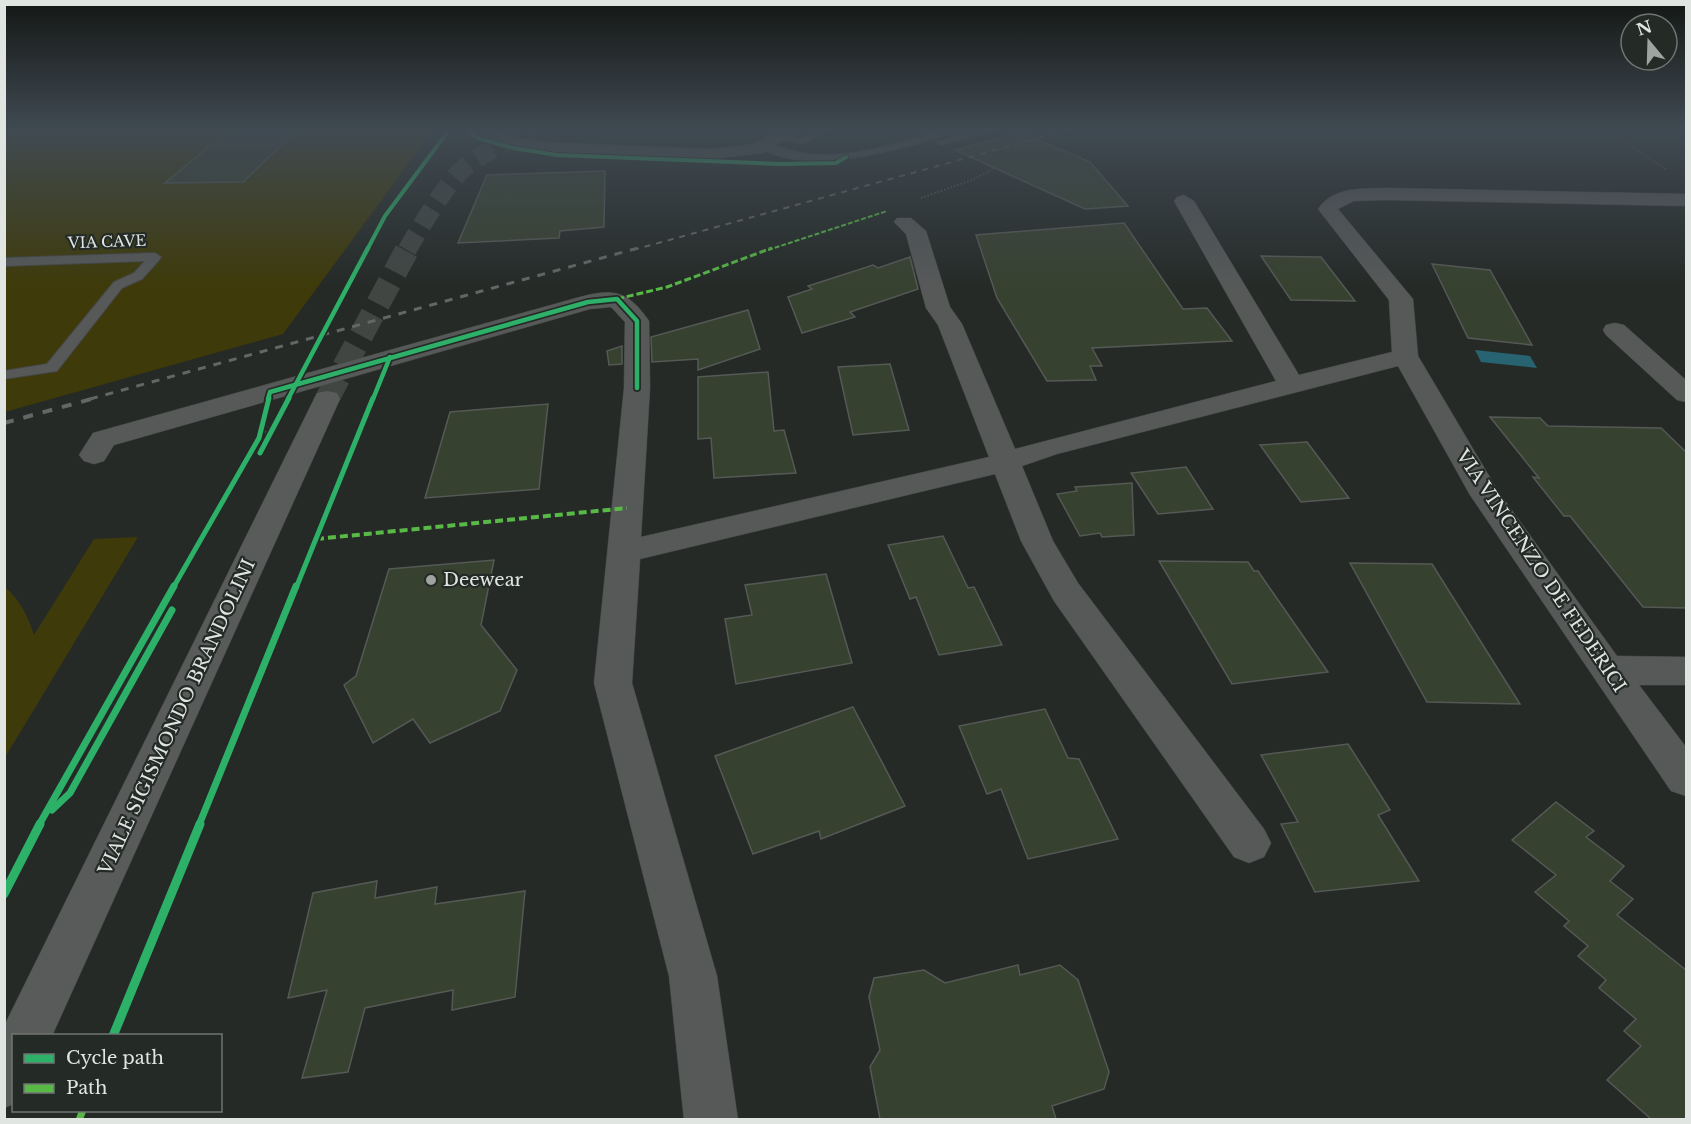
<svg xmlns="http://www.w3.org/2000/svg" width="1691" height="1124" viewBox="0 0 1691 1124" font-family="'Libre Baskerville',serif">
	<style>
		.green { fill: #3e3a09 }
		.water { fill: #276371 }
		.building { fill: #37412f; stroke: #555956; stroke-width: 1.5 }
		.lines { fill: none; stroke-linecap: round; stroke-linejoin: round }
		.secondary-tunnel-far1 { stroke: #414643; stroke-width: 19; stroke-dasharray: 19 10; stroke-linecap: butt }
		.secondary-tunnel { stroke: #414643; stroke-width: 24; stroke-dasharray: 24 12; stroke-linecap: butt }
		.service-casing { stroke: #444745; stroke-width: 2 }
		.minor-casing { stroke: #444745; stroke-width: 1 }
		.tertiary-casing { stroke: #444745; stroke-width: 1 }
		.secondary-casing { stroke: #444745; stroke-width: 1 }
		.path-far1 { stroke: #565957; stroke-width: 2; stroke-dasharray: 1.5 2; stroke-linecap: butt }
		.path { stroke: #565957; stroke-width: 4; stroke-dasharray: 3 4; stroke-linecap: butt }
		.service { fill: #575959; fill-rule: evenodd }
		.minor { fill: #575959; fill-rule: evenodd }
		.tertiary { fill: #575959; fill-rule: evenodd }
		.secondary { fill: #595a5a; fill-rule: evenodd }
		.rail-far2 { stroke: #646665; stroke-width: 2; stroke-dasharray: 6 6; stroke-linecap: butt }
		.rail-far1 { stroke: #646665; stroke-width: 3; stroke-dasharray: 8 8; stroke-linecap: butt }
		.rail { stroke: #646665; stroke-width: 4; stroke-dasharray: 10 10; stroke-linecap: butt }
		.quiet-far3 { stroke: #58b947; stroke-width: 2; stroke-dasharray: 5 2; stroke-linecap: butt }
		.quiet-far2 { stroke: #58b947; stroke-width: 3; stroke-dasharray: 7 3; stroke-linecap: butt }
		.quiet-far1 { stroke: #58b947; stroke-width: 4; stroke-dasharray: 8 4; stroke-linecap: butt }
		.quiet { stroke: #58b947; stroke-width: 7; stroke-dasharray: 13 7; stroke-linecap: butt }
		.cycleway-far4-casing { stroke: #242b27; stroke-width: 6 }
		.cycleway-far3-casing { stroke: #242b27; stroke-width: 8 }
		.cycleway-far2-casing { stroke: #242b27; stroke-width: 9 }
		.cycleway-far1-casing { stroke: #242b27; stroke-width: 10 }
		.cycleway-casing { stroke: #242b27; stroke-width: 13 }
		.cycleway-far4 { stroke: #2db169; stroke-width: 4 }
		.cycleway-far3 { stroke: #2db169; stroke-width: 4.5 }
		.cycleway-far2 { stroke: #2db169; stroke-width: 5 }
		.cycleway-far1 { stroke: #2db169; stroke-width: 7 }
		.cycleway { stroke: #2db169; stroke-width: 9 }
		.poi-dot { fill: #9fa4a1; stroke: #242b27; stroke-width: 2 }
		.labels { text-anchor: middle; stroke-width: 4.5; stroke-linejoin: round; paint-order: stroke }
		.far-street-label { font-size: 15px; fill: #e0e5e2; stroke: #242b27 }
		.street-label { font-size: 18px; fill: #e0e5e2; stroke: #242b27 }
		.poi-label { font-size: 18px; fill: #e0e5e2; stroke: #242b27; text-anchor: start }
	</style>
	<rect width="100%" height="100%" fill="#252a27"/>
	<!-- green -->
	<g class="green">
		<path d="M5,130H433L283,334L5,412Z"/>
		<path d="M138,537L21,731L5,757V587C20,600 28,616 34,635L94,539Z"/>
	</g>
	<!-- water -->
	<path class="water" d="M1475,350L1530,356L1537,368L1481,362Z"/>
	<!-- building -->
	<g class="building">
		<path d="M229,130H297L243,182L165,183Z"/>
		<path d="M1020,132L1090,162L1128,206L1085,209L955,150Z"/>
		<path d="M605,171L604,227L560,231L559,238L458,243L487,175Z"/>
		<path d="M1124,223L1183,309L1207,308L1232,341L1092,348L1102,366H1090L1096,380L1047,381L997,298L976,235Z"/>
		<path d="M1261,256L1321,257L1355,301L1291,300Z"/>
		<path d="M910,257L918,289L850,312L855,317L802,333L788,297L812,289L808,286L873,265L878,268Z"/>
		<path d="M1432,264L1490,270L1532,345L1468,338Z"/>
		<path d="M748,310L760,349L698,370V359L652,362L651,337Z"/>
		<path d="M622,346V364L609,365L607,351Z"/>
		<path d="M890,364L909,430L853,435L838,367Z"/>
		<path d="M768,372L774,431L784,430L796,473L714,478L711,438L698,439V377Z"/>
		<path d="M548,404L539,489L425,498L450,412Z"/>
		<path d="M1490,417L1540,418L1548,426L1661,428L1686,452V608L1643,607L1570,516H1564L1533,477L1539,478Z"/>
		<path d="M1307,442L1349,498L1301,502L1260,445Z"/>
		<path d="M1186,467L1213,509L1158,514L1131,473Z"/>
		<path d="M1132,483L1134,535L1102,537L1100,533L1080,536L1057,494L1077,491L1075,487Z"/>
		<path d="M943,536L968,588L974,587L1002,645L939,655L916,597L910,599L888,545Z"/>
		<path d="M494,560L481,625L517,670L500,711L430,743L413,719L373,743L344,685L356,676L389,569Z"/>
		<path d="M1159,561L1248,562L1254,571H1258L1328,672L1232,684Z"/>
		<path d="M1350,563L1432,564L1520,704L1427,702Z"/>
		<path d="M826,574L852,663L736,684L725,619L752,615L745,585Z"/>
		<path d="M853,707L905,806L821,839L819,831L753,854L715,756Z"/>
		<path d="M1045,709L1068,758L1079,759L1118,839L1028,859L1001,789L987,794L959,726Z"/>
		<path d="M1348,744L1390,810L1378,815L1419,881L1315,892L1281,824L1298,822L1261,755Z"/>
		<path d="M1556,802L1594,831L1586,837L1624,866L1610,881L1633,899L1617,915L1686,970V1119H1651L1607,1080L1641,1046L1624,1031L1636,1019L1599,988L1606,980L1578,956L1588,946L1564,926L1569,921L1535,892L1556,875L1512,840Z"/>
		<path d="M377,881L375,898L437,887L435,904L525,891L515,997L452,1010L453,990L365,1008L348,1072L302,1078L327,990L288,998L313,893Z"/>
		<path d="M1018,965L1020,975L1060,965L1078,980L1109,1072L1104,1089L1052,1106L1056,1119H880L870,1067L880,1050L869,997L874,978L924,970L945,983Z"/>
	</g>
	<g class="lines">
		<!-- secondary-tunnel-far1 -->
		<path class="secondary-tunnel-far1" d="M407,250C418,231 447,182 463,169C483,152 508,141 532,130"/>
		<!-- secondary-tunnel -->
		<path class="secondary-tunnel" d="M327,399L408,248"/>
		<!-- service casing -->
		<g class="service-casing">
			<g id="service">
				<path d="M817,130H829L802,144L776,138L781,135L801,138Z"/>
				<path d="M942,130H958C949,136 934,139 923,142C881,154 797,175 759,146L764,143C779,147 793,152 809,154C854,159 900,142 942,130Z"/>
				<path d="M978,130H995L941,145L936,142Z"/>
				<path d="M155,253L161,257L159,260L142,279L122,288L57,371L4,379V371L47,364L114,282L134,273L145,261L4,266V258Z"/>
			</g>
		</g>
		<!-- minor casing -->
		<g class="minor-casing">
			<g id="minor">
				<path d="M1387,188L1686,194V206L1387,200L1354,201L1338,209L1413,299L1418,356L1498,491L1617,656L1686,657V685H1639L1686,747V796L1671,791L1470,495L1398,366L1057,454L1022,466L1053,541L1078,583L1264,829L1271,843L1264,857L1249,863L1234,857L1054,601L1021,541L995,474L640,559L632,683L717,976L738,1120H684L669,976L594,683L624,388L625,322L611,307L590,309L114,445L104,461L94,464L84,461L79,455L93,433L580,297C614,288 628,291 649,321L650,388L641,537L989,457L938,325L926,308L906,234L894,222L897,218H911L926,231L950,307L962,324L1015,449L1276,381L1174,201L1177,197L1184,195L1194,201L1299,375L1392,352L1389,300L1318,209C1334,186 1362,189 1387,188Z"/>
				<path d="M1615,323L1624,325L1686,380V402L1677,400L1606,335L1603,330L1606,325Z"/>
			</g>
		</g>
		<!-- tertiary casing -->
		<g class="tertiary-casing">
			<path id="tertiary" d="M478,130H497L515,138L545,142L712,149L753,144L780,130H802L763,153L712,159L545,152L490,142Z"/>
		</g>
		<!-- secondary casing -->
		<g class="secondary-casing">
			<path id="secondary" d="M327,391L337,393L340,399L52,1036H14V1104L4,1108V1027L8,1018L314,399L317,393Z"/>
		</g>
		<!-- path-far1 -->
		<g class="path-far1">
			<path d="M1606,130L1666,169"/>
			<path d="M921,198L972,180L995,168"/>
		</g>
		<!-- path -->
		<path class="path" d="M259,438L268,427"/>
		<!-- service -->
		<use href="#service" class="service"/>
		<!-- minor -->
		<use href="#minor" class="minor"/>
		<!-- tertiary -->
		<use href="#tertiary" class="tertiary"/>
		<!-- secondary -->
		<use href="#secondary" class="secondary"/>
		<!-- rail-far2 -->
		<path class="rail-far2" d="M633,250L1068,130"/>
		<!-- rail-far1 -->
		<path class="rail-far1" d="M90,399L638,248"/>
		<!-- rail -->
		<path class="rail" d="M4,423L95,398"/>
		<!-- quiet-far3 -->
		<path class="quiet-far3" d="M768,250L887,211"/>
		<!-- quiet-far2 -->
		<path class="quiet-far2" d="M617,299L667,287L772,248"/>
		<!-- quiet-far1 -->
		<path class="quiet-far1" d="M316,539L627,508"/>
		<!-- quiet -->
		<path class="quiet" d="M79,1120L83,1110"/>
		<!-- cycleway-far4 casing -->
		<g class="cycleway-far4-casing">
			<g id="cycleway-far4">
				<path d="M468,130L477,138L513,148L557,155L781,164L836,163L846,157"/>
				<path d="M367,250L385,216L449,130"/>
			</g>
		</g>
		<!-- cycleway-far3 casing -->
		<g class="cycleway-far3-casing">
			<g id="cycleway-far3">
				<path d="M268,399L270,392L588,302L617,299L637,321V388"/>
				<path d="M288,399L368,248"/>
				<path d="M373,399L390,357"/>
			</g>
		</g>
		<!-- cycleway-far2 casing -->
		<g class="cycleway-far2-casing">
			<g id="cycleway-far2">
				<path d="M260,453L289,398"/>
				<path d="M173,588L259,438L269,398"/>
				<path d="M296,588L373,398"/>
			</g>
		</g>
		<!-- cycleway-far1 casing -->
		<g class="cycleway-far1-casing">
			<g id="cycleway-far1">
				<path d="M52,810L70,793L172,610"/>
				<path d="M39,825L174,586"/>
				<path d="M199,825L296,586"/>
			</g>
		</g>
		<!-- cycleway casing -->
		<g class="cycleway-casing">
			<g id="cycleway">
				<path d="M4,894L40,824"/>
				<path d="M113,1036L200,824"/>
			</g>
		</g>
		<!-- cycleway-far4 -->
		<use href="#cycleway-far4" class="cycleway-far4"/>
		<!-- cycleway-far3 -->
		<use href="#cycleway-far3" class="cycleway-far3"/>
		<!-- cycleway-far2 -->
		<use href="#cycleway-far2" class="cycleway-far2"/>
		<!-- cycleway-far1 -->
		<use href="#cycleway-far1" class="cycleway-far1"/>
		<!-- cycleway -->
		<use href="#cycleway" class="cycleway"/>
	</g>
	<!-- sky -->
	<linearGradient id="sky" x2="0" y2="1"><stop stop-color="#141715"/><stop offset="0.45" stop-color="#404a52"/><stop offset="1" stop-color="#404a52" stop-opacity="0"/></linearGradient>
	<rect width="1691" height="288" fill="url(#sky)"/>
	<!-- markers -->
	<circle class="poi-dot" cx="431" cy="580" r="6"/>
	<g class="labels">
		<!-- far-street labels -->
		<g class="far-street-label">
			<text transform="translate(107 242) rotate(-2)" y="5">VIA CAVE</text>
		</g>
		<!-- street labels -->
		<g class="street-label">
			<text transform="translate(1541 571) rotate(56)" y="6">VIA VINCENZO DE FEDERICI</text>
			<text transform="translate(177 717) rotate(-65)" y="6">VIALE SIGISMONDO BRANDOLINI</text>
		</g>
		<!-- poi labels -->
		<g class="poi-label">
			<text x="443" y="586">Deewear</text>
		</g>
	</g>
	<!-- border -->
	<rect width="1691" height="1124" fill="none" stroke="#e0e5e2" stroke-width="12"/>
	<!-- legend -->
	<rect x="12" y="1034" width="210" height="78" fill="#242b27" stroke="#6f7572" stroke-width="1.5"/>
	<rect x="24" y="1054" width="30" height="9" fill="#2db169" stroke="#6f7572" stroke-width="1.5"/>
	<text x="66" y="1064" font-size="18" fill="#e0e5e2">Cycle path</text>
	<rect x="24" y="1084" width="30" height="9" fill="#58b947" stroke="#6f7572" stroke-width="1.5"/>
	<text x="66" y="1094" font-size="18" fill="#e0e5e2">Path</text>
	<!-- north arrow -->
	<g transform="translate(1649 42) rotate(341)"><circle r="28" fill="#242b27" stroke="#6f7572" stroke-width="1.5"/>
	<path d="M0-4.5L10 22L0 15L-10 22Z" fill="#9fa4a1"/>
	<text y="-9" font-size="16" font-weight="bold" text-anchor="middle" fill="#e0e5e2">N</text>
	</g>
</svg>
